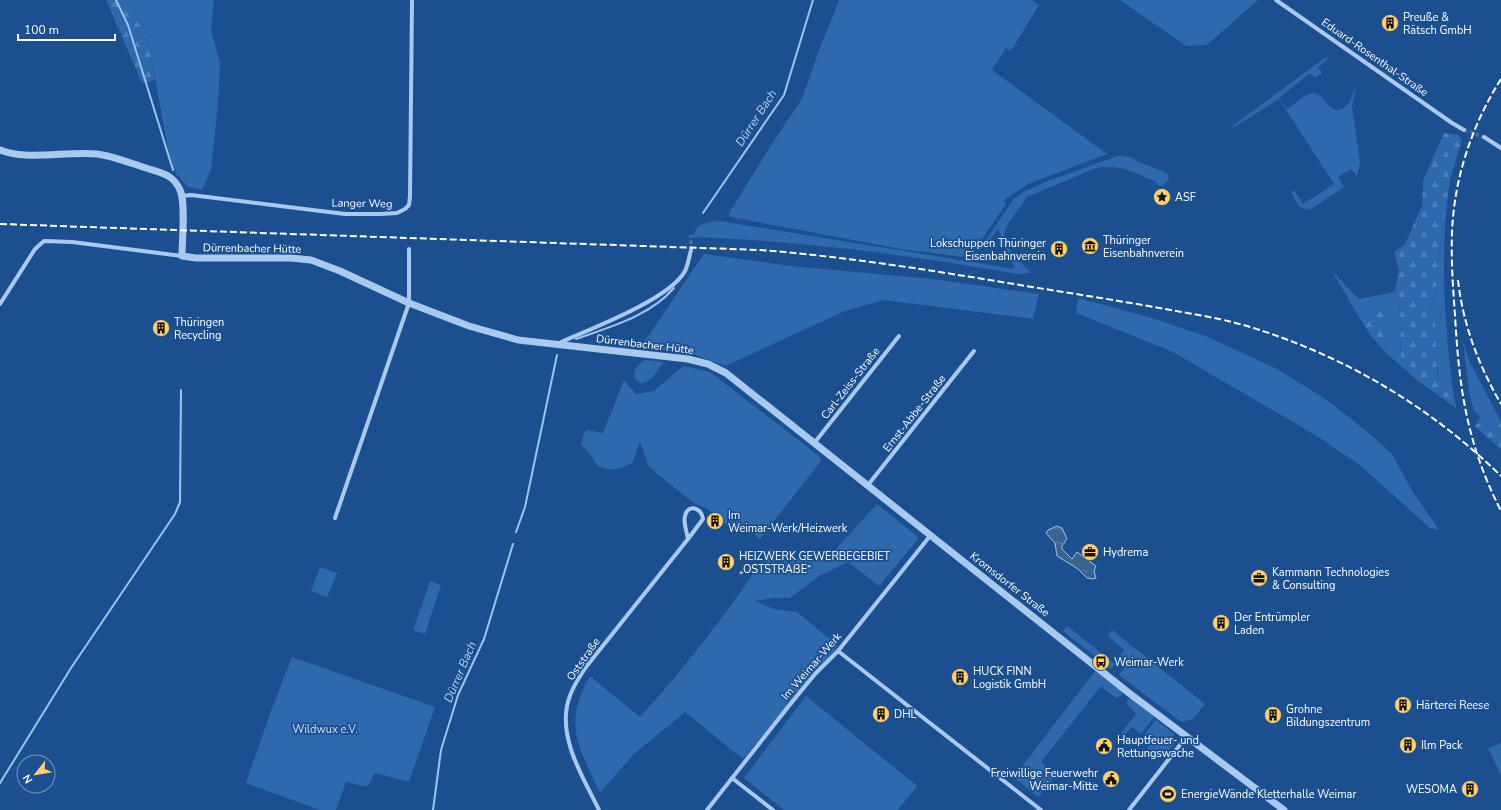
<svg xmlns="http://www.w3.org/2000/svg" width="1501" height="810" viewBox="0 0 1501 810" font-family="'Nunito Sans',sans-serif">
	<style>
		.green { fill: #2e69ad }
		.forest { fill: url(#forest-firs) }
		.water { fill: url(#water-ripples); stroke: #9cc4f0 }
		.lines { fill: none; stroke-linecap: round; stroke-linejoin: round }
		.stream { stroke: #9cc4f0; stroke-width: 2 }
		.minor-tunnel { stroke: #3d69a0; stroke-width: 4; stroke-dasharray: 4 2; stroke-linecap: butt }
		.minor { stroke: #a9c9ee; stroke-width: 4 }
		.tertiary { stroke: #a9c9ee; stroke-width: 7 }
		.rail { stroke: #fff; stroke-width: 2; stroke-dasharray: 7 3; stroke-linecap: butt }
		.labels { text-anchor: middle; stroke-width: 3.5; stroke-linejoin: round; paint-order: stroke }
		.poi-label { font-size: 11px; fill: #fff; stroke: #1b4f8f; text-anchor: start }
		.street-label { font-size: 11px; fill: #fff; stroke: #1b4f8f }
		.park-label { font-size: 11px; fill: #cfe3fa; stroke: #1b4f8f }
		.water-label { font-size: 12px; font-style: italic; fill: #b5d3f5; stroke: #1b4f8f }
	</style>
	<defs>
		<pattern id="forest-firs" width="22" height="20" patternUnits="userSpaceOnUse"><rect width="22" height="20" fill="#2e69ad"/><path d="M5 1l3.5 6h-7zM16 11l3.5 6h-7z" fill="#4d80b9"/></pattern>
		<pattern id="water-ripples" width="26" height="14" patternUnits="userSpaceOnUse"><rect width="26" height="14" fill="#3c6290"/><path d="M2 4q2-2 4 0t4 0M15 11q2-2 4 0t4 0" fill="none" stroke="#597aa1"/></pattern>
	</defs>
	<rect width="100%" height="100%" fill="#1b4f8f"/>
	<!-- green -->
	<g class="green">
		<path d="M129,0H214L211,30L220,63L218,104L211,170L202,190L188,187L176,174L169,155L149,44Z"/>
		<path d="M839,0H1032L1039,5L1011,51L1006,48L992,70L1107,154L1028,184L1004,200L1006,204L973,252L963,257L901,249L730,217L729,213L775,139L802,99L818,53Z"/>
		<path d="M1120,0H1258L1207,45L1186,46Z"/>
		<path d="M1326,57L1328,59L1318,67L1322,73L1315,78L1310,73L1279,98L1286,108H1289C1296,103 1304,94 1313,93C1327,93 1331,123 1348,104C1352,99 1352,92 1356,87L1352,106L1360,163L1357,176L1351,169L1338,177L1344,187L1311,209L1306,210L1299,206L1291,192L1294,190L1303,204L1334,184L1279,99L1236,126L1231,127Z"/>
		<path d="M1118,156L1131,157L1137,161L1164,172L1168,175L1169,180L1162,186L1157,185L1156,182C1133,172 1122,164 1096,168L1027,197L1006,227L1004,234L1012,254L1031,273L1017,274C908,255 798,240 687,237L689,235H694C697,221 707,223 720,221L1015,269L998,229L987,244L985,242L1013,200L1023,192L1050,180Z"/>
		<path d="M1450,180C1448,196 1446,212 1445,228C1442,280 1446,333 1452,384L1439,380L1430,307L1435,298L1438,260Z"/>
		<path d="M704,254L791,266L932,279L1039,294L1033,319L884,300L845,311L725,366L695,355L641,346C663,316 682,285 704,254Z"/>
		<path d="M1332,271L1359,299L1395,292L1400,309L1401,366L1387,354V314L1379,310L1360,319Z"/>
		<path d="M1078,298L1152,318L1208,337L1277,369L1324,398L1369,433L1392,454L1411,489L1439,530L1430,528L1361,466L1317,436L1173,352L1076,313Z"/>
		<path d="M1463,341L1469,360L1501,422V423C1490,429 1488,430 1477,423L1480,417L1474,411L1469,392Z"/>
		<path d="M645,360L664,362C657,370 651,384 640,383L635,379C632,370 637,365 645,360Z"/>
		<path d="M683,366L710,372L819,456L821,461L760,539L747,529L733,530L706,508L695,504L656,473L648,465L640,441L633,462C623,469 608,473 597,465C595,463 594,459 592,457C589,453 585,449 581,445L583,435L587,430L603,433L624,380L636,394L654,391Z"/>
		<path d="M877,504L919,538L879,586L848,562L819,576L790,598H772L755,601L774,609L797,612L838,646L743,759L685,712L633,755L600,793C579,748 562,724 590,676L640,717C688,664 732,607 770,548L790,559L808,557L835,550Z"/>
		<path d="M320,567L337,573L327,597L311,591Z"/>
		<path d="M430,581L441,585L425,634L413,630Z"/>
		<path d="M1067,626L1115,664L1111,669L1063,631Z"/>
		<path d="M1112,630L1205,704L1193,719L1181,722L1119,675L1124,669L1115,662L1124,650L1108,636Z"/>
		<path d="M292,657L435,707L409,782L375,773L367,787L346,782L336,810H320L246,783L271,711Z"/>
		<path d="M1095,671L1123,692L1121,696L1116,698L1101,686L1041,762L1056,775L1038,797L1014,777Z"/>
		<path d="M806,696L917,786L898,810H784L744,778Z"/>
		<path d="M1131,698L1154,717L1141,734L1132,727L1124,736L1121,733L1136,714L1127,704V701Z"/>
		<path d="M1156,720L1174,734V744L1161,759L1147,748L1151,742L1143,736Z"/>
		<path d="M1501,743V776L1488,748Z"/>
	</g>
	<!-- forest -->
	<g class="forest">
		<path d="M106,0H129L130,1L149,44L155,80L142,83Z"/>
		<path d="M1444,133L1458,135L1462,140L1450,180L1438,260L1435,298L1430,307L1435,322L1437,373L1439,380L1452,384L1456,408L1418,381L1401,366L1400,309L1395,292L1399,270L1394,252L1405,244L1422,206L1423,181Z"/>
		<path d="M1379,310L1387,314V354L1372,337L1360,319Z"/>
		<path d="M1477,423C1488,430 1490,429 1501,423V449L1474,426Z"/>
	</g>
	<!-- water -->
	<path class="water" d="M1057,526L1062,528L1067,539L1062,546V549L1072,559L1077,552L1096,566L1094,571L1096,578L1093,579L1087,578L1078,569L1057,556L1055,543L1046,533L1048,530Z"/>
	<g class="lines">
		<!-- stream -->
		<g class="stream">
			<path d="M116,0L128,25L173,170"/>
			<path d="M703,213L784,95L813,0"/>
			<path d="M576,339C610,327 650,316 674,288"/>
			<path d="M516,532L525,507L557,355"/>
			<path d="M0,783L71,668L175,514L180,502L181,390"/>
			<path d="M433,810L441,750L458,695L484,639L513,544"/>
		</g>
		<!-- minor-tunnel -->
		<g class="minor-tunnel">
			<path d="M1464,130L1484,137"/>
			<path d="M691,250V235"/>
		</g>
		<!-- minor -->
		<g class="minor">
			<path d="M1276,0L1452,123L1464,130"/>
			<path d="M1484,137L1501,148"/>
			<path d="M182,196L191,195L345,214H380L397,213L405,209L409,205L410,196L412,0"/>
			<path d="M0,304L35,249L44,241L72,242L182,256"/>
			<path d="M559,345L561,342C591,329 670,299 685,271C688,265 689,257 691,250"/>
			<path d="M815,442L899,336"/>
			<path d="M868,485L974,351"/>
			<path d="M335,518L409,303V249"/>
			<path d="M838,651L1041,810"/>
			<path d="M732,778L773,810"/>
			<path d="M599,810C584,779 560,742 567,706C570,691 578,679 586,667L688,539L703,519C702,508 688,503 685,516C683,523 687,532 688,539"/>
			<path d="M707,810L788,707L815,674L838,651L930,536"/>
			<path d="M1129,810L1187,736"/>
		</g>
		<!-- tertiary -->
		<path class="tertiary" d="M0,150C30,161 65,151 97,154C113,156 130,163 146,168C161,173 173,174 180,190C186,203 182,241 182,256L196,258H291L311,260L340,271L409,303L469,326L518,340L688,359L708,364L726,373L1129,693L1284,810"/>
		<!-- rail -->
		<g class="rail">
			<path d="M1501,79C1472,125 1454,178 1452,233C1451,260 1453,288 1455,315C1459,389 1467,444 1501,511"/>
			<path d="M0,224L760,250C851,257 941,272 1032,287C1076,294 1121,301 1165,309C1192,314 1220,318 1247,326C1343,355 1430,406 1501,476"/>
			<path d="M1458,280C1463,325 1479,366 1501,404"/>
		</g>
	</g>
	<!-- icons -->
	<defs>
		<g id="building-disc" transform="scale(0.9)"><circle r="9.5" fill="#ffd166" stroke="#1b4f8f"/><path d="M-4-6H4V6H1V3H-1V6H-4ZM-2.5-4.3h1.7v1.8h-1.7ZM.8-4.3h1.7v1.8H.8ZM-2.5-1h1.7V.8h-1.7ZM.8-1h1.7V.8H.8Z" fill="#111"/></g>
		<g id="sight-disc" transform="scale(0.9)"><circle r="9.5" fill="#ffd166" stroke="#1b4f8f"/><path d="M0-6L1.8-2.2L6-1.7L2.9 1.2L3.7 5.4L0 3.3L-3.7 5.4L-2.9 1.2L-6-1.7L-1.8-2.2Z" fill="#111"/></g>
		<g id="museum-disc" transform="scale(0.9)"><circle r="9.5" fill="#ffd166" stroke="#1b4f8f"/><path d="M0-6L6-3V-2H-6V-3ZM-5-1h2V3h-2ZM-1-1h2V3h-2ZM3-1h2V3H3ZM-6 4H6V6H-6Z" fill="#111"/></g>
		<g id="office-disc" transform="scale(0.9)"><circle r="9.5" fill="#ffd166" stroke="#1b4f8f"/><path d="M-6-3h4V-5.5h4V-3h4V5H-6ZM-1-4.5V-3h2v-1.5ZM-6 0V1H6V0Z" fill="#111"/></g>
		<g id="bus-disc" transform="scale(0.9)"><circle r="9.5" fill="#ffd166" stroke="#1b4f8f"/><path d="M-5-6H5V4H4V6H2V4H-2V6H-4V4H-5ZM-3.5-4V0h7V-4ZM-3.5 1.2v1.5H-2V1.2ZM2 1.2v1.5H3.5V1.2Z" fill="#111"/></g>
		<g id="civic-disc" transform="scale(0.9)"><circle r="9.5" fill="#ffd166" stroke="#1b4f8f"/><path d="M-.6-6.5H3V-4.5H.6V-3L4-1V1h2V6H-6V1h2V-1L-.6-3ZM-1.2 2.5V6h2.4V2.5Z" fill="#111"/></g>
		<g id="stadium-disc" transform="scale(0.9)"><circle r="9.5" fill="#ffd166" stroke="#1b4f8f"/><path d="M0-5a6.5 5 0 1 0 0 10a6.5 5 0 1 0 0-10ZM-3.5-1.8h7v3.6h-7Z" fill="#111"/></g>
	</defs>
	<g fill-rule="evenodd">
		<use href="#building-disc" x="1390" y="23"/>
		<use href="#sight-disc" x="1162" y="197"/>
		<use href="#museum-disc" x="1090" y="246"/>
		<use href="#building-disc" x="1059" y="249"/>
		<use href="#building-disc" x="161" y="328"/>
		<use href="#building-disc" x="715" y="521"/>
		<use href="#office-disc" x="1090" y="552"/>
		<use href="#building-disc" x="726" y="562"/>
		<use href="#office-disc" x="1259" y="578"/>
		<use href="#building-disc" x="1221" y="623"/>
		<use href="#bus-disc" x="1101" y="662"/>
		<use href="#building-disc" x="960" y="677"/>
		<use href="#building-disc" x="1403" y="705"/>
		<use href="#building-disc" x="881" y="714"/>
		<use href="#building-disc" x="1273" y="715"/>
		<use href="#building-disc" x="1408" y="745"/>
		<use href="#civic-disc" x="1104" y="746"/>
		<use href="#civic-disc" x="1111" y="779"/>
		<use href="#building-disc" x="1470" y="789"/>
		<use href="#stadium-disc" x="1168" y="794"/>
	</g>
	<g class="labels">
		<!-- poi labels -->
		<g class="poi-label">
			<text x="1403" y="21">Preuße &amp;<tspan x="1403" dy="13">Rätsch GmbH</tspan></text>
			<text x="1175" y="201">ASF</text>
			<text x="1103" y="244">Thüringer<tspan x="1103" dy="13">Eisenbahnverein</tspan></text>
			<text x="1046" y="247" text-anchor="end">Lokschuppen Thüringer<tspan x="1046" dy="13">Eisenbahnverein</tspan></text>
			<text x="174" y="326">Thüringen<tspan x="174" dy="13">Recycling</tspan></text>
			<text x="728" y="519">Im<tspan x="728" dy="13">Weimar-Werk/Heizwerk</tspan></text>
			<text x="1103" y="556">Hydrema</text>
			<text x="739" y="560">HEIZWERK GEWERBEGEBIET<tspan x="739" dy="13">„OSTSTRAßE“</tspan></text>
			<text x="1272" y="576">Kammann Technologies<tspan x="1272" dy="13">&amp; Consulting</tspan></text>
			<text x="1234" y="621">Der Entrümpler<tspan x="1234" dy="13">Laden</tspan></text>
			<text x="1114" y="666">Weimar-Werk</text>
			<text x="973" y="675">HUCK FINN<tspan x="973" dy="13">Logistik GmbH</tspan></text>
			<text x="1416" y="709">Härterei Reese</text>
			<text x="1286" y="713">Grohne<tspan x="1286" dy="13">Bildungszentrum</tspan></text>
			<text x="894" y="718">DHL</text>
			<text x="1117" y="744">Hauptfeuer- und<tspan x="1117" dy="13">Rettungswache</tspan></text>
			<text x="1421" y="749">Ilm Pack</text>
			<text x="1098" y="777" text-anchor="end">Freiwillige Feuerwehr<tspan x="1098" dy="13">Weimar-Mitte</tspan></text>
			<text x="1457" y="793" text-anchor="end">WESOMA</text>
			<text x="1181" y="798">EnergieWände Kletterhalle Weimar</text>
		</g>
		<!-- street labels -->
		<g class="street-label">
			<text transform="translate(1375 57) rotate(35)" y="4">Eduard-Rosenthal-Straße</text>
			<text transform="translate(362 203) rotate(1)" y="4">Langer Weg</text>
			<text transform="translate(252 248) rotate(1)" y="4">Dürrenbacher Hütte</text>
			<text transform="translate(645 344) rotate(7)" y="4">Dürrenbacher Hütte</text>
			<text transform="translate(850 383) rotate(-52)" y="4">Carl-Zeiss-Straße</text>
			<text transform="translate(914 413) rotate(-52)" y="4">Ernst-Abbe-Straße</text>
			<text transform="translate(1010 584) rotate(38)" y="4">Kromsdorfer Straße</text>
			<text transform="translate(583 659) rotate(-55)" y="4">Oststraße</text>
			<text transform="translate(811 666) rotate(-49)" y="4">Im Weimar-Werk</text>
		</g>
		<!-- park labels -->
		<g class="park-label">
			<text x="325" y="733">Wildwux e.V.</text>
		</g>
		<!-- water labels -->
		<g class="water-label">
			<text transform="translate(756 118) rotate(-57)" y="4">Dürrer Bach</text>
			<text transform="translate(460 672) rotate(-67)" y="4">Dürrer Bach</text>
		</g>
	</g>
	<!-- north arrow -->
	<g transform="translate(36 774) rotate(239)"><circle r="19" fill="#1b4f8f" stroke="#7695bc"/>
	<path d="M0-3L7 15L0 10L-7 15Z" fill="#ffd166"/>
	<text y="-6" font-size="11" font-weight="bold" text-anchor="middle" fill="#ffffff">N</text>
	</g>
	<!-- scale -->
	<path d="M18 34v6h97v-6" fill="none" stroke="#ffffff" stroke-width="2"/>
	<text x="24" y="34" font-size="12" fill="#ffffff" stroke="#1b4f8f" stroke-width="3" paint-order="stroke">100 m</text>
</svg>
